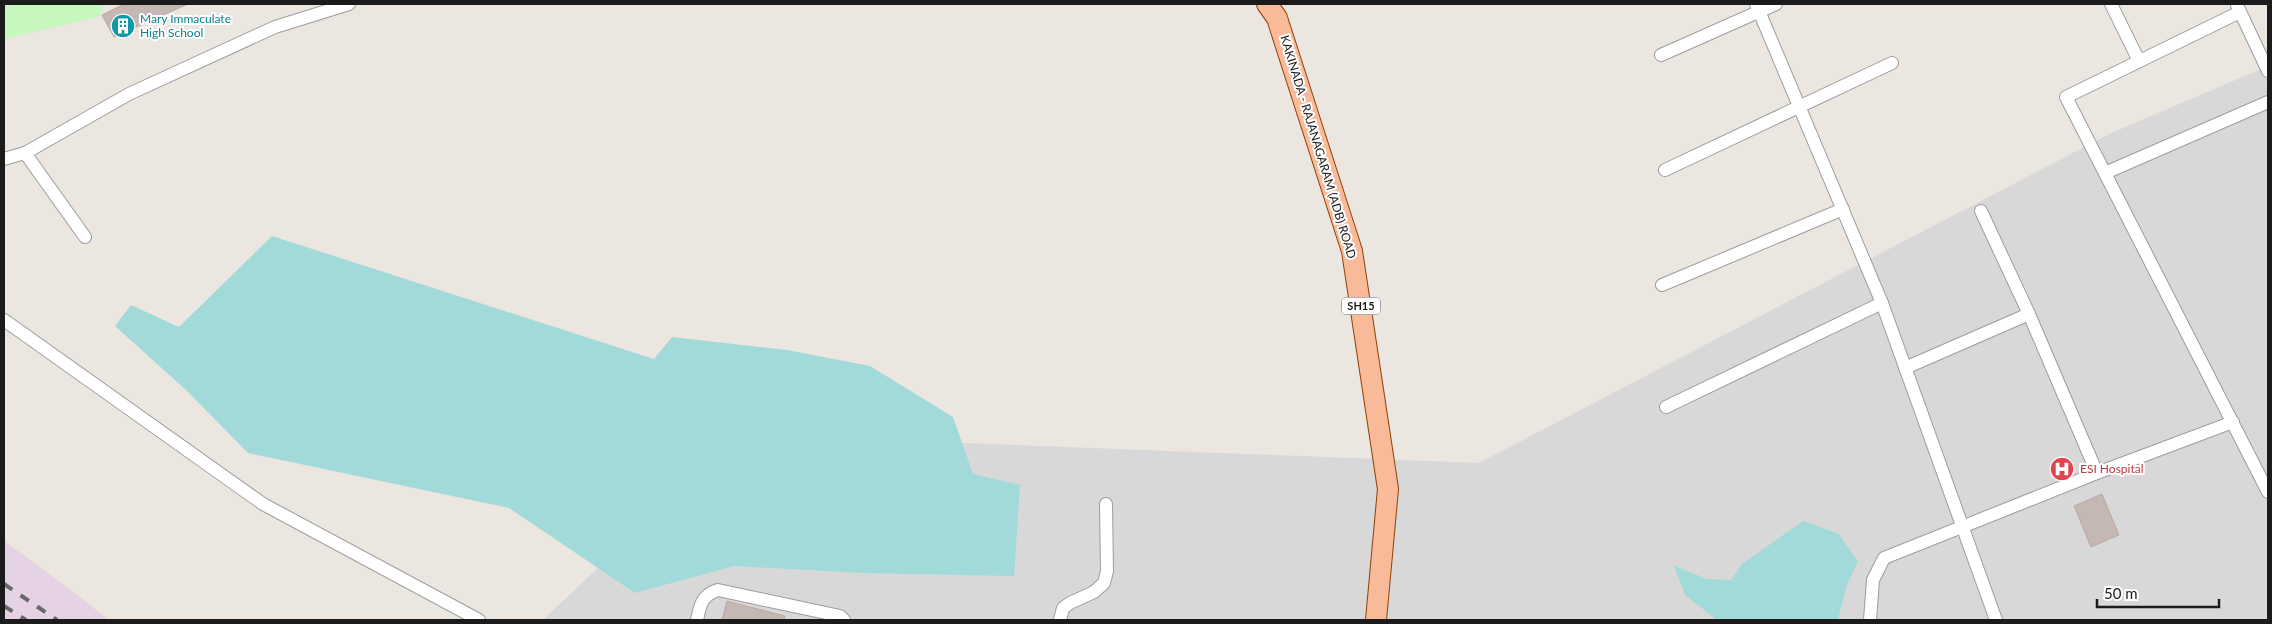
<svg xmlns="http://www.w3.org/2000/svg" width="2272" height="624" viewBox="0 0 2272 624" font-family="Lato,sans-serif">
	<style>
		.residential { fill: #d9d8d8 }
		.industrial { fill: #e5d3e5 }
		.park { fill: #c6f7bd }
		.water { fill: #a2d9d9 }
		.building { fill: #c4b7b4; stroke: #bda9a4 }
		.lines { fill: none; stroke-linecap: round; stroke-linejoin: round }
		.street-casing { stroke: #9c9c9c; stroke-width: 14 }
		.primary-casing { stroke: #8e4104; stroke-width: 22 }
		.street { stroke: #fff; stroke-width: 12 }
		.primary { stroke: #f9ba9a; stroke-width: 20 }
		.rail { stroke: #696969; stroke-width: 4; stroke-dasharray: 10 10; stroke-linecap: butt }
		.labels { text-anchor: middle; stroke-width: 4; stroke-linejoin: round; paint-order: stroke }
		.shield { fill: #fff; stroke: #5f5f5f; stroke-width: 1 }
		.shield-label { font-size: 11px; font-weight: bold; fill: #1b1b1b }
		.culture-label { font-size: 12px; fill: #0d838f; stroke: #fff; text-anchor: start }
		.street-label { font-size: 12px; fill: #1b1b1b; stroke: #fff }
		.health-label { font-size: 12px; fill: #be3a42; stroke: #fff; text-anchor: start }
	</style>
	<rect width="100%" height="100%" fill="#ece6e1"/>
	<!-- residential -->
	<path class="residential" d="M2268,66V620H543L738,434L1479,463L2109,134Z"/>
	<!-- industrial -->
	<path class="industrial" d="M4,541L63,584L109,620H4Z"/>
	<!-- park -->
	<path class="park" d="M4,4H108L104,5L100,16L4,39Z"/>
	<!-- water -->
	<g class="water">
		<path d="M272,236L654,359L672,337L787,350L870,366L953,417L973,474L1020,485L1014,576L862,573L734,566L635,593L509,508L248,453L186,390L115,326L131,305L179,327Z"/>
		<path d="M1803,521L1839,534L1858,562L1847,584L1838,620H1717L1685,595L1674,566L1707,579L1731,580L1742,564Z"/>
	</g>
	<!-- building -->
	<g class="building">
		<path d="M124,4H188L114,37L102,15Z"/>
		<path d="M2102,494L2119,535L2091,547L2074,506Z"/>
		<path d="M727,601L785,616L784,620H722Z"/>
	</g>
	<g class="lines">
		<!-- street casing -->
		<g class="street-casing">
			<g id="street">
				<path d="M1756,4L1882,303L1996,620"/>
				<path d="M2111,4L2139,61"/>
				<path d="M2237,5L2268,71"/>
				<path d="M2240,12L2066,97L2268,492"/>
				<path d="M1661,55L1776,4"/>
				<path d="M25,153L129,94L275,27L349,4"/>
				<path d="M4,159L25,153L85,237"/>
				<path d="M1665,170L1892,63"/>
				<path d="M2105,173L2268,102"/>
				<path d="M1981,211L2029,314"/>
				<path d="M1662,285L1843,209"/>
				<path d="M4,320L263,504L479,620"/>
				<path d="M1905,368L2029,314L2097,473"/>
				<path d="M1666,407L1882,303"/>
				<path d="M697,620C700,605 702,595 718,590L840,616L844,620"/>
				<path d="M1060,620L1063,608L1070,603L1094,592L1104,583L1107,571L1106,504"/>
				<path d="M1870,620L1873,580L1884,558L2097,473L2233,422"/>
			</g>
		</g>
		<!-- primary casing -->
		<g class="primary-casing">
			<path id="primary" d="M1267,4L1277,18L1352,251L1388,489L1376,620"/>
		</g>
		<!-- street -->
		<use href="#street" class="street"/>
		<!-- primary -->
		<use href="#primary" class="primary"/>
		<!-- rail -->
		<g class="rail">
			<path d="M4,584L57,620"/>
			<path d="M4,606L26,620"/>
		</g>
	</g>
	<!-- icons -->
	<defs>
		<g id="building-disc" transform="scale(1.25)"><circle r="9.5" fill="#0f9aa8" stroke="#fff"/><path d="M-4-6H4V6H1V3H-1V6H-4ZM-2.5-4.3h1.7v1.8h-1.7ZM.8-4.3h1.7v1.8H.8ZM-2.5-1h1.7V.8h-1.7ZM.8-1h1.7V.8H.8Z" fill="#fff"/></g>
		<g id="hospital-disc" transform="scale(1.25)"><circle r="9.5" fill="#e0444e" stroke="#fff"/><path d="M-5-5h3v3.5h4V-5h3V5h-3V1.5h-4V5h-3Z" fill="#fff"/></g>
	</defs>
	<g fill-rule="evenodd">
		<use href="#building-disc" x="123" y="26"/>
		<use href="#hospital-disc" x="2062" y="469"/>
	</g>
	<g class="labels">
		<!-- shield labels -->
		<rect class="shield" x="1342" y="297.5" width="38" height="17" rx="4"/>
		<g class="shield-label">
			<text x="1361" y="310">SH15</text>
		</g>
		<!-- culture labels -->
		<g class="culture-label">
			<text x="140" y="23">Mary Immaculate<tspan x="140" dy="14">High School</tspan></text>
		</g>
		<!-- street labels -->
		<g class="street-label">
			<text transform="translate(1318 147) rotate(73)" y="4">KAKINADA - RAJANAGARAM (ADB) ROAD</text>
		</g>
		<!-- health labels -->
		<g class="health-label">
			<text x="2080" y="473">ESI Hospital</text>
		</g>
	</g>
	<!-- border -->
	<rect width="2272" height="624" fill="none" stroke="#1b1b1b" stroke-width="10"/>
	<!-- scale -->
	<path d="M2097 599v8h122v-8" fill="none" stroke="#1b1b1b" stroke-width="2.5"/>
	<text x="2104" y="599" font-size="15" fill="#1b1b1b" stroke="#ffffff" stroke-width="4" paint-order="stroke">50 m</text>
</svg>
